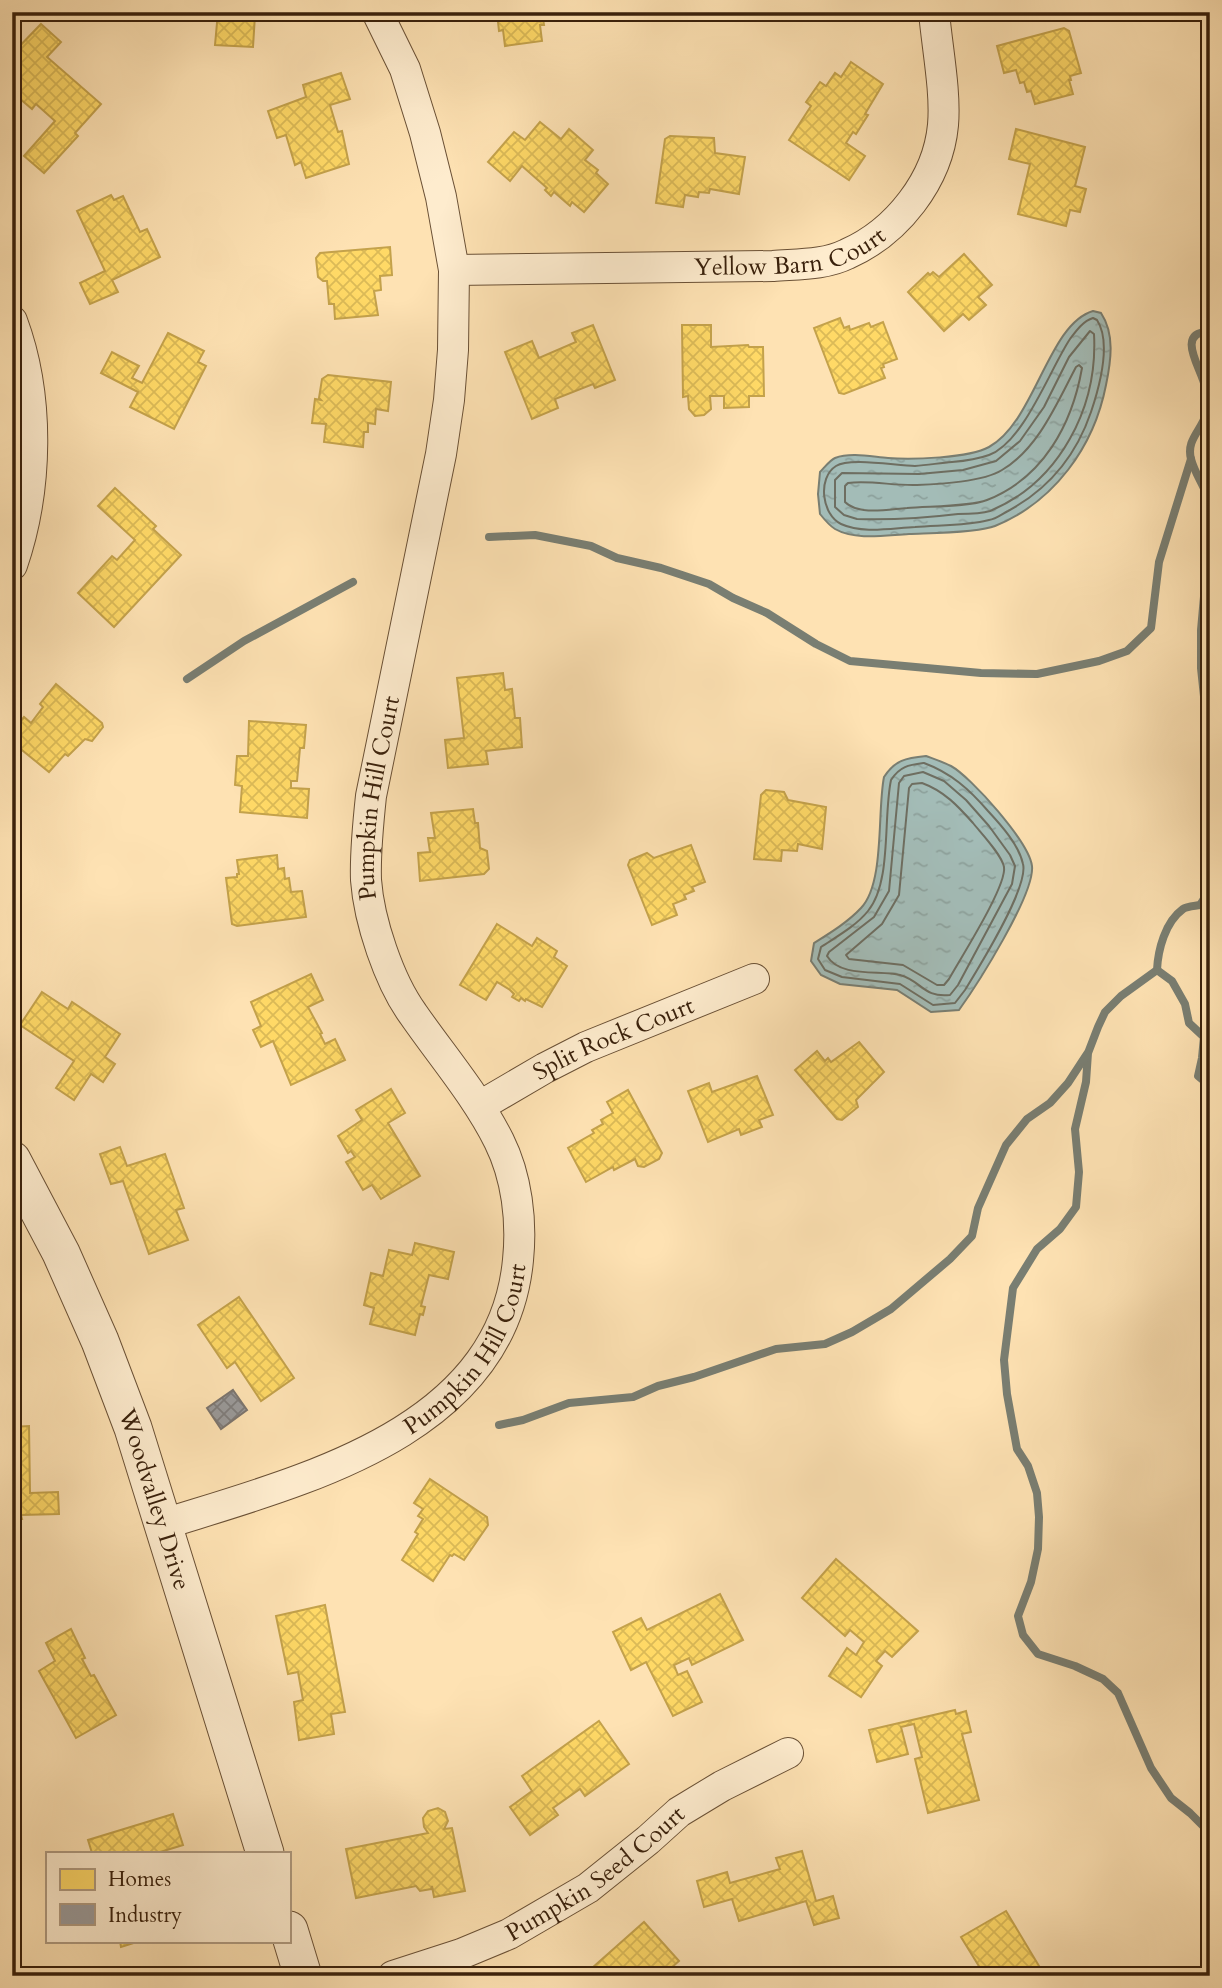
<svg xmlns="http://www.w3.org/2000/svg" width="1222" height="1988" viewBox="0 0 1222 1988" font-family="Cardo,serif">
	<style>
		.water { fill: url(#water-ripples); stroke: #797e72; stroke-width: 2 }
		.homes { fill: url(#homes-cross-hatch); stroke: #c4a24b; stroke-width: 2 }
		.industry { fill: url(#industry-cross-hatch); stroke: #7c756e; stroke-width: 2 }
		.lines { fill: none; stroke-linecap: round; stroke-linejoin: round }
		.shore { stroke: #6e6e61; stroke-width: 2 }
		.stream { stroke: #797e72; stroke-width: 8 }
		.minor-casing { stroke: #6a5035; stroke-width: 32 }
		.tertiary-casing { stroke: #6a5035; stroke-width: 39 }
		.minor { stroke: #feecce; stroke-width: 30 }
		.tertiary { stroke: #feecce; stroke-width: 37 }
		.labels { text-anchor: middle; stroke-width: 7; stroke-linejoin: round; paint-order: stroke }
		.street-label { font-size: 24px; fill: #39200b; stroke: #feecce }
	</style>
	<defs>
		<pattern id="water-ripples" width="26" height="14" patternUnits="userSpaceOnUse" patternTransform="scale(1.75)"><rect width="26" height="14" fill="#a3bcb7"/><path d="M2 4q2-2 4 0t4 0M15 11q2-2 4 0t4 0" fill="none" stroke="#8da19c"/></pattern>
		<pattern id="homes-cross-hatch" width="8" height="8" patternUnits="userSpaceOnUse" patternTransform="scale(1.75)"><rect width="8" height="8" fill="#ffd966"/><path d="M0 0l8 8M0 8l8-8" fill="none" stroke="#dbba57"/></pattern>
		<pattern id="industry-cross-hatch" width="8" height="8" patternUnits="userSpaceOnUse" patternTransform="scale(1.75)"><rect width="8" height="8" fill="#999"/><path d="M0 0l8 8M0 8l8-8" fill="none" stroke="#7e7c7b"/></pattern>
	</defs>
	<rect width="100%" height="100%" fill="#fee2b3"/>
	<filter id="stains"><feTurbulence type="fractalNoise" baseFrequency=".00286" numOctaves="4"/><feColorMatrix values="0 0 0 0 .2 0 0 0 0 .09 0 0 0 0 .02 0 0 0 .5 -.17"/></filter>
	<radialGradient id="worn" r=".72"><stop offset=".6" stop-color="#630" stop-opacity="0"/><stop offset="1" stop-color="#630" stop-opacity=".3"/></radialGradient>
	<!-- water -->
	<g class="water">
		<path d="M1093,311L1101,313C1115,334 1111,361 1106,385C1094,447 1054,502 995,526C978,533 929,533 909,534C887,535 856,541 835,529C830,526 824,519 820,514L818,494L820,472C824,468 830,460 835,458C851,452 873,457 888,458C911,460 969,458 989,447C1035,422 1048,324 1093,311Z"/>
		<path d="M926,756C934,759 943,762 951,766C971,777 1029,842 1032,866C1035,894 977,985 959,1010L931,1012L897,990L840,984L821,975L811,961L814,943C830,933 848,922 861,908C885,883 877,811 884,777C895,760 906,758 926,756Z"/>
	</g>
	<!-- homes -->
	<g class="homes">
		<path d="M218,12H264V16L255,15L253,47L215,45Z"/>
		<path d="M493,12H542L544,25H540L542,41L505,46L503,30L499,31L497,13Z"/>
		<path d="M749,12H789V15L750,20Z"/>
		<path d="M41,24L61,42L47,57L101,104L75,133L78,136L44,173L24,156L55,121L36,104L32,109L12,92V54Z"/>
		<path d="M1064,28L1069,31L1081,73L1070,76L1071,80H1069L1073,94L1035,104L1031,91L1027,92L1024,82L1020,83L1016,70L1004,73L997,46Z"/>
		<path d="M851,62L883,84L865,114L868,115L856,134L853,132L846,143L865,156L849,180L789,140L811,106L806,102L820,82L826,86L835,73L841,77Z"/>
		<path d="M341,73L350,99L330,105L338,132L342,131L349,164L306,178L301,162L295,165L286,135L277,138L268,111L306,97L303,85Z"/>
		<path d="M540,122L561,139L569,129L593,150L585,160L598,170L596,173L608,184L584,212L572,202L570,206L554,192L551,196L545,190L547,188L522,166L510,181L488,162L514,132L525,140Z"/>
		<path d="M1016,129L1085,147L1075,186L1086,189L1080,212L1070,210L1066,226L1018,214L1030,164L1009,159Z"/>
		<path d="M670,136L714,138L715,153L745,157L739,194L710,189L709,193L699,192L698,197L685,195L683,207L656,203L665,139Z"/>
		<path d="M111,195L114,200L123,196L140,232L147,229L160,257L112,280L118,292L90,304L80,283L105,271L77,211Z"/>
		<path d="M390,247L392,275L380,276L381,290L374,291L378,315L335,319L334,304H329L327,281H323L318,277L316,258L320,253Z"/>
		<path d="M964,254L992,285L978,297L986,305L969,320L963,314L944,331L908,292L928,273L930,275L933,272L939,277Z"/>
		<path d="M840,318L844,328L849,326L850,330L869,323L871,327L883,322L897,359L883,364L884,367L881,368L885,378L844,394L839,393L814,328Z"/>
		<path d="M593,325L615,380L595,388L593,384L555,399L558,408L532,419L505,352L532,341L539,358L576,342L572,333Z"/>
		<path d="M682,325H711V347L748,345L749,347H763L764,396H749V407L724,408V396H710L711,409L704,415L695,416L689,409L688,396L683,397Z"/>
		<path d="M168,333L204,351L198,362L206,366L174,429L130,407L138,392L101,373L112,352L139,366L132,378L142,383Z"/>
		<path d="M328,375L391,382L388,411L376,409L375,424L368,423V432H364L363,447L324,442L326,424L312,423L315,399L321,400L319,398L322,379Z"/>
		<path d="M115,488L156,526L153,529L181,555L114,627L78,593L112,556L117,560L135,540L98,506Z"/>
		<path d="M503,673L505,690L512,689L515,718H520L522,747L486,751L488,764L448,768L445,740L464,738L457,678Z"/>
		<path d="M56,684L102,723L103,727L92,741L85,739L68,756L65,754L49,772L12,742V731L24,717L31,723L43,707L40,704Z"/>
		<path d="M249,721L306,725L304,748H300L297,781H291V788L309,789L307,818L240,812L242,786L235,785L237,756H248Z"/>
		<path d="M766,790L784,792L788,800L826,807L822,849L798,844L797,851L782,850L781,861L754,859L761,795Z"/>
		<path d="M473,809L475,823H478L480,848L487,851L489,869L484,874L420,881L418,853L430,852L428,838H435L431,813Z"/>
		<path d="M691,845L705,882L692,887L694,891L684,895L686,899L673,904L677,915L652,925L628,865L630,860L647,853L654,858Z"/>
		<path d="M277,855L278,869L284,868L285,879L289,878L291,892L302,891L306,917L237,926L232,924L226,878L237,877V874H239L237,860Z"/>
		<path d="M497,924L532,946L537,938L557,951L554,957L567,966L542,1007L526,999L525,1001L521,998L519,1001L512,997L514,994L510,990L497,982L486,1000L460,985Z"/>
		<path d="M311,974L323,1000L308,1007L322,1033L320,1034L325,1044L335,1039L345,1060L291,1085L273,1041L261,1047L253,1030L261,1026L251,1002Z"/>
		<path d="M42,992L68,1009L72,1002L120,1034L105,1057L115,1064L103,1082L91,1074L74,1100L56,1088L74,1061L20,1025Z"/>
		<path d="M859,1042L884,1072L856,1100L858,1107L842,1120L837,1119L795,1070L817,1051L825,1061L828,1058L831,1062Z"/>
		<path d="M757,1076L773,1115L759,1120L762,1127L741,1135L739,1129L708,1142L688,1091L709,1083L712,1092Z"/>
		<path d="M391,1089L405,1113L388,1123L420,1176L381,1199L372,1185L363,1190L346,1162L355,1157L351,1151L348,1153L338,1136L362,1120L356,1110Z"/>
		<path d="M628,1090L662,1153L659,1159L644,1167L638,1166L635,1159L614,1170L613,1167L586,1182L568,1148L594,1133L592,1130L603,1124L601,1120L613,1113L607,1102Z"/>
		<path d="M120,1147L127,1166L165,1154L184,1208L176,1210L188,1240L149,1254L123,1181L111,1184L100,1154Z"/>
		<path d="M415,1243L454,1252L448,1279L429,1275L421,1306L425,1307L423,1315L420,1314L415,1335L370,1324L374,1308L364,1305L371,1273L383,1276L389,1250L412,1255Z"/>
		<path d="M239,1297L294,1378L261,1401L235,1362L227,1368L198,1325Z"/>
		<path d="M12,1359H17L18,1381H12Z"/>
		<path d="M29,1426L30,1493L58,1492L59,1514L21,1515L22,1519H12V1427Z"/>
		<path d="M430,1479L487,1517L488,1525L464,1560L454,1554L452,1556L450,1555L433,1581L402,1560L418,1534L415,1532L423,1519L418,1516L423,1509L414,1503Z"/>
		<path d="M1210,1530V1576L1204,1575Z"/>
		<path d="M836,1559L918,1631L892,1657L885,1651L876,1661L882,1666L861,1697L829,1676L847,1648L856,1655L864,1642L850,1630L845,1636L802,1598Z"/>
		<path d="M720,1594L743,1640L692,1665L689,1658L674,1665L678,1675L687,1671L702,1702L673,1716L646,1662L631,1670L613,1632L641,1618L647,1630Z"/>
		<path d="M325,1605L345,1712L331,1714L334,1734L299,1740L294,1702L303,1700L298,1672L288,1674L276,1616Z"/>
		<path d="M71,1629L85,1658L82,1659L91,1676L94,1675L116,1715L76,1738L39,1671L55,1661L46,1643Z"/>
		<path d="M955,1710L956,1714L966,1711L971,1732L962,1734L979,1800L928,1813L915,1759L922,1757L914,1724L901,1727L908,1754L877,1762L869,1730Z"/>
		<path d="M599,1721L629,1764L585,1796L580,1789L553,1808L558,1815L530,1835L510,1807L532,1791L522,1776Z"/>
		<path d="M438,1808L445,1812L448,1821L444,1829L452,1828L465,1891L434,1897L432,1886L431,1889L420,1891L416,1886L356,1898L346,1849L428,1833L424,1827L423,1818L428,1811Z"/>
		<path d="M173,1814L183,1845L157,1853H92L88,1840Z"/>
		<path d="M802,1851L816,1901L833,1896L839,1918L814,1925L806,1901L739,1921L732,1899L704,1907L697,1881L727,1872L730,1883L780,1869L776,1858Z"/>
		<path d="M1006,1911L1045,1976H985L961,1937Z"/>
		<path d="M644,1922L679,1961L671,1968L678,1976H583Z"/>
		<path d="M120,1941H140L121,1947Z"/>
	</g>
	<!-- industry -->
	<path class="industry" d="M233,1390L247,1410L221,1429L207,1408Z"/>
	<g class="lines">
		<!-- shore -->
		<g class="shore">
			<path d="M1093,318L1097,320C1112,343 1099,388 1091,412C1076,456 1049,489 1008,511C1002,514 996,519 989,520C966,526 939,525 915,527C892,528 863,534 841,524C822,515 817,478 836,466C850,457 897,466 915,466C928,465 940,463 952,462C964,461 978,459 989,455C1024,442 1050,369 1070,339C1076,331 1083,321 1093,318Z"/>
			<path d="M1090,331L1094,334C1098,407 1060,482 990,511C981,514 968,514 958,514C925,518 891,520 857,519L844,515L835,507V480L842,473L919,474L963,470L996,461L1020,441L1044,407L1069,357Z"/>
			<path d="M1079,365L1082,368C1072,425 1043,478 987,500C969,507 928,506 907,508C890,509 859,516 845,502V486L848,483C870,480 894,486 917,485C939,484 983,482 1002,470C1038,449 1057,403 1076,367Z"/>
			<path d="M924,763C951,773 969,789 988,811C1001,825 1019,845 1023,864C1029,887 979,967 965,990L955,1003L933,1005L900,984L842,977L825,970L818,959L821,947C836,937 856,926 868,911C892,882 883,817 891,780C900,766 909,765 924,763Z"/>
			<path d="M923,772L944,781L966,800L989,826L1010,855L1015,866L1012,884L958,985L950,995C923,998 922,981 900,975C880,970 840,978 827,956L829,952L874,917L889,891L899,783L904,776Z"/>
			<path d="M922,783C944,791 958,806 973,823C981,833 1002,855 1004,867C1007,886 960,959 949,979L944,985H937L903,965L849,959L846,955L882,924L899,895L909,788L912,784Z"/>
		</g>
		<!-- stream -->
		<g class="stream">
			<path d="M1210,332C1173,331 1203,371 1205,387C1207,395 1208,407 1206,414C1201,431 1186,440 1191,459C1196,478 1209,490 1210,510"/>
			<path d="M1210,529L1201,630V668L1210,753"/>
			<path d="M489,537L535,535L591,546L617,558L661,568L709,584L733,598L767,613L816,644L850,661L981,673L1037,674L1099,661L1127,651L1151,628L1159,562L1191,459"/>
			<path d="M187,679L244,641L353,582"/>
			<path d="M1210,889L1200,905C1195,906 1187,906 1183,909C1165,922 1158,950 1157,970L1121,996L1105,1012L1098,1027L1088,1053L1086,1082L1075,1129L1079,1172L1076,1207L1060,1229L1037,1249L1013,1288L1004,1360L1007,1394L1017,1449L1028,1466L1037,1493L1039,1517L1038,1549L1031,1582L1018,1616L1023,1635L1038,1654L1075,1666L1103,1679L1118,1693L1151,1768L1171,1798L1190,1813L1210,1833"/>
			<path d="M1157,970L1172,981L1185,1004L1189,1023L1204,1037L1202,1058L1198,1076L1210,1086"/>
			<path d="M499,1425L523,1420L569,1403L633,1397L658,1386L694,1377L776,1349L825,1344L852,1332L891,1309L950,1259L972,1236L978,1208L1006,1145L1027,1119L1050,1103L1068,1083L1087,1054"/>
		</g>
		<!-- minor casing -->
		<g class="minor-casing">
			<g id="minor">
				<path id="s1" d="M454,270L773,266C798,264 825,265 847,254C897,232 938,180 943,125C946,92 937,47 934,12"/>
				<path d="M12,321C40,396 38,490 12,565"/>
				<path id="s2" d="M480,1106L545,1068L586,1047L754,979"/>
				<path id="s3" d="M164,1524C300,1481 502,1433 518,1260C522,1221 517,1177 499,1141C476,1095 442,1056 413,1014C389,981 369,921 366,880C365,852 368,824 371,796L441,454L449,400L453,350L454,270L441,197L425,133L405,69L377,12"/>
				<path id="s4" d="M393,1976L461,1954L509,1934L588,1888L648,1840L679,1812L722,1786L788,1753"/>
			</g>
		</g>
		<!-- tertiary casing -->
		<g class="tertiary-casing">
			<g id="tertiary">
				<path id="s5" d="M12,1160L61,1253L100,1341L133,1428L265,1853"/>
				<path d="M289,1930L303,1976"/>
			</g>
		</g>
		<!-- minor -->
		<use href="#minor" class="minor"/>
		<!-- tertiary -->
		<use href="#tertiary" class="tertiary"/>
	</g>
	<g class="labels">
		<!-- street labels -->
		<g class="street-label">
			<text dy="8" stroke="none"><textPath href="#s1" startOffset="338">Yellow Barn Court</textPath></text>
			<text dy="8" stroke="none"><textPath href="#s3" startOffset="973">Pumpkin Hill Court</textPath></text>
			<text dy="8" stroke="none"><textPath href="#s2" startOffset="150">Split Rock Court</textPath></text>
			<text dy="8" stroke="none"><textPath href="#s3" startOffset="364">Pumpkin Hill Court</textPath></text>
			<text dy="8" stroke="none"><textPath href="#s5" startOffset="369">Woodvalley Drive</textPath></text>
			<text dy="8" stroke="none"><textPath href="#s4" startOffset="229">Pumpkin Seed Court</textPath></text>
		</g>
	</g>
	<!-- margin -->
	<rect width="1222" height="1988" fill="none" stroke="#fee2b3" stroke-width="42"/>
	<rect x="14" y="14" width="1194" height="1960" fill="none" stroke="#39200b" stroke-width="3.5"/>
	<rect x="21" y="21" width="1180" height="1946" fill="none" stroke="#39200b" stroke-width="2"/>
	<!-- legend -->
	<rect x="46" y="1852" width="245" height="91" fill="#feecce" stroke="#af9a80" stroke-width="2"/>
	<rect x="60" y="1869" width="35" height="21" fill="#ffd966" stroke="#af9a80" stroke-width="2"/>
	<text x="108" y="1886" font-size="21" fill="#39200b">Homes</text>
	<rect x="60" y="1904" width="35" height="21" fill="#999999" stroke="#af9a80" stroke-width="2"/>
	<text x="108" y="1922" font-size="21" fill="#39200b">Industry</text>
	<rect width="100%" height="100%" filter="url(#stains)"/>
	<rect width="100%" height="100%" fill="url(#worn)"/>
</svg>
